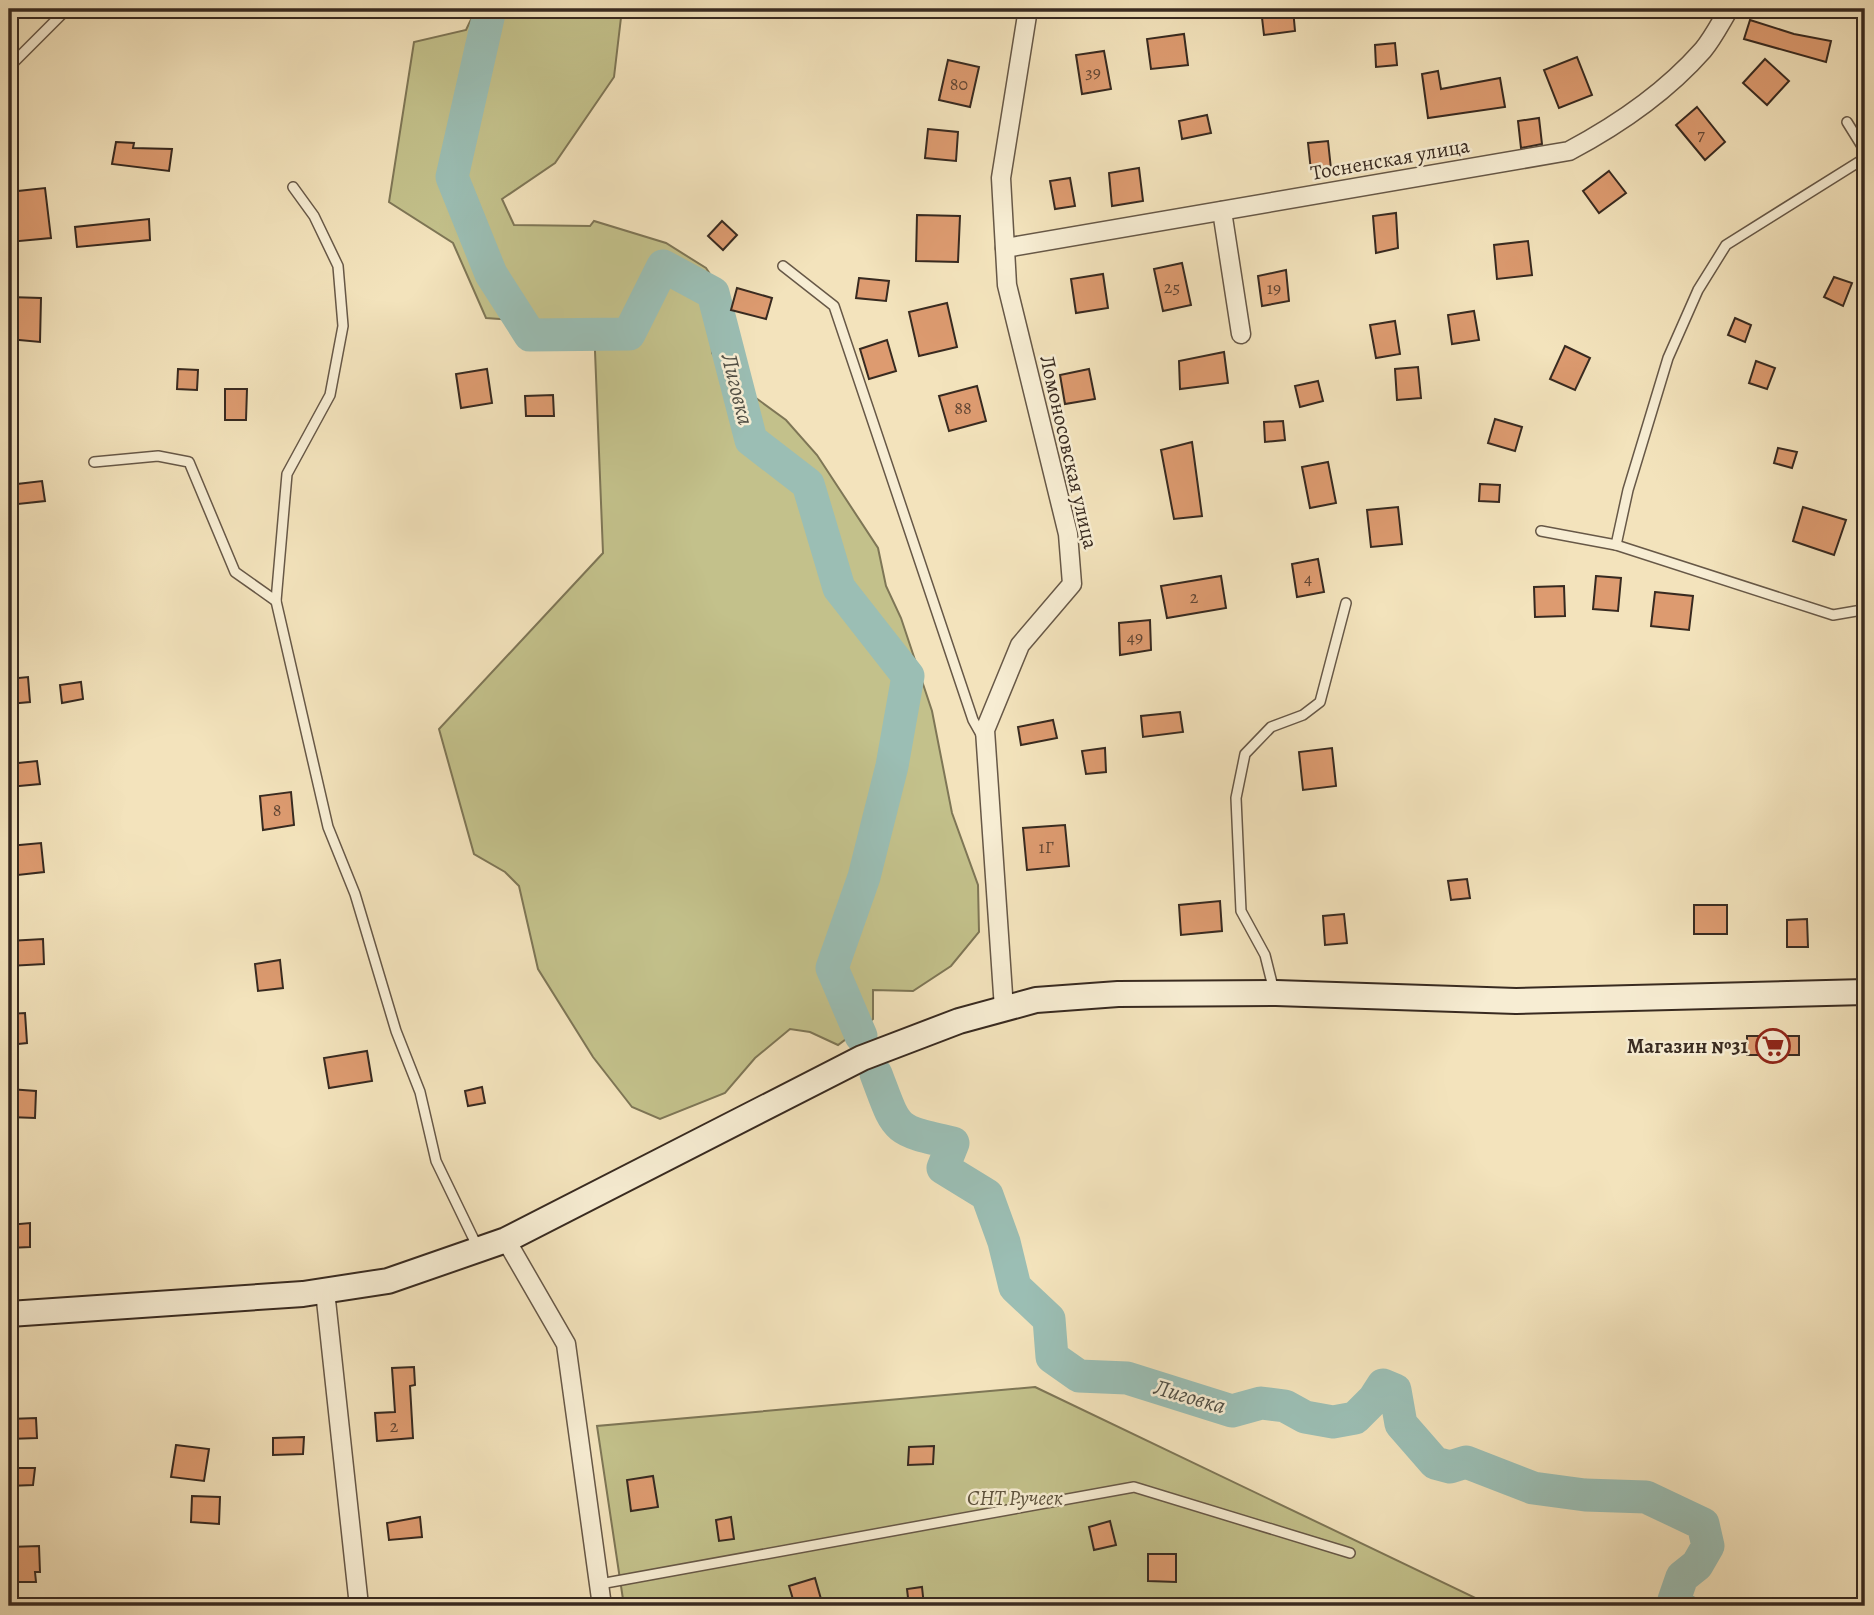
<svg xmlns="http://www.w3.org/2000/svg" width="1874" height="1615" viewBox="0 0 1874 1615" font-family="Alegreya,serif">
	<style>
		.green { fill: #c3c18b; stroke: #7e7656; stroke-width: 2 }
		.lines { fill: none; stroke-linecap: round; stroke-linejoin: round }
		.river { stroke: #9bbeb4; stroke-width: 33 }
		.building { fill: #dd9b70; stroke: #382a20; stroke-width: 2 }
		.lane-casing { stroke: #675847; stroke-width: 12 }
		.street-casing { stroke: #675847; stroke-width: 21 }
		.secondary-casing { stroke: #382a20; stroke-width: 28 }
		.lane { stroke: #f7edd3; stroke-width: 9 }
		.street { stroke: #f7edd3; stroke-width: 18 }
		.secondary { stroke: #f7edd3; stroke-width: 24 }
		.labels { text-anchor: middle; stroke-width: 5; stroke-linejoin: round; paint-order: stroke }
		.number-label { font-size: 18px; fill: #614634 }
		.street-label { font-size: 21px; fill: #382a20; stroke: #f7edd3 }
		.poi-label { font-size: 21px; font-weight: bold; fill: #382a20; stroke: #f7edd3; text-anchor: end }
		.park-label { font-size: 21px; font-style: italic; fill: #5b503b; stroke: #f7edd3 }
		.water-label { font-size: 23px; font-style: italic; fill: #514f45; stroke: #f7edd3 }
	</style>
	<rect width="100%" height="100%" fill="#f3e3bc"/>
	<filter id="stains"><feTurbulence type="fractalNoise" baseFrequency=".00286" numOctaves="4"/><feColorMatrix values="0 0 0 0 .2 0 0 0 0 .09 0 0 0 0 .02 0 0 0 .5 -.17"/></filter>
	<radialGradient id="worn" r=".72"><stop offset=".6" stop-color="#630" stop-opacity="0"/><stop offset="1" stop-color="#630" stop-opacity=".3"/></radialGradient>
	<!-- green -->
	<g class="green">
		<path d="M476,9H622L614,77L555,163L502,199L514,225L590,226L594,221L666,243L706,268L710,274L712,353L726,376L786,420L817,455L878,548L886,586L901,618L932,711L952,813L978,885L979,932L951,966L913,991L873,990V1019L838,1045L810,1032L790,1029L755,1058L725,1093L660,1119L632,1107L593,1057L538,969L519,886L505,872L474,854L439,729L603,553L594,326L486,318L453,243L389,202L414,42L466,30Z"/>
		<path d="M1035,1387L1484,1602L1490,1606H624L597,1426Z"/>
	</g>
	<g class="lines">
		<!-- river -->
		<g class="river">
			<path d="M490,9L452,177L491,274L530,335L629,334L663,266L713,293L751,440L808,484L839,588L908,676L892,766L864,877L832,968L861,1036"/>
			<path d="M876,1074C898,1132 892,1129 953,1143L943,1168L987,1195L1004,1242L1015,1287L1049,1319L1052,1357L1079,1376L1127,1378L1232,1411L1261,1403L1285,1406L1305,1417L1333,1422L1355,1418L1374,1399L1383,1385L1395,1390L1401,1424L1435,1463L1450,1467L1466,1462L1533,1488L1585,1495L1646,1497L1703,1524L1708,1546L1697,1565L1682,1577L1674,1600L1681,1606"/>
		</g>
	</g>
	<!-- building -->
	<g class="building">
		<path d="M1261,9H1293L1295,31L1264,35Z"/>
		<path d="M1750,20L1794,34L1831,41L1826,62L1744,39Z"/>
		<path d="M1184,34L1188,65L1151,69L1147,39Z"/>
		<path d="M1395,43L1397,65L1376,67L1375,45Z"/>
		<path d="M1104,51L1111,89L1082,94L1076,55Z"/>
		<path d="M1577,57L1592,95L1559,108L1544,70Z"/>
		<path d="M1765,59L1789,81L1767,105L1743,83Z"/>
		<path d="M948,60L979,67L970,107L939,100Z"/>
		<path d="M1438,71L1441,89L1500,78L1505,107L1428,118L1422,74Z"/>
		<path d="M1697,107L1725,142L1705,160L1676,125Z"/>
		<path d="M1207,115L1211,133L1182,139L1179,121Z"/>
		<path d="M1539,118L1542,144L1521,148L1518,121Z"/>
		<path d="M928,129L958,132L956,161L925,158Z"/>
		<path d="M1328,141L1331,169L1311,171L1308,143Z"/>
		<path d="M116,142L134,143L133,148L172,149L169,171L112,164Z"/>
		<path d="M1139,168L1143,201L1112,206L1109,173Z"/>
		<path d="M1609,171L1626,193L1599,213L1583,191Z"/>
		<path d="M1070,178L1075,206L1055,209L1050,181Z"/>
		<path d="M45,188L51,238L9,242V192Z"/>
		<path d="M1396,213L1398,248L1376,253L1373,216Z"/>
		<path d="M917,215L960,216L958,262L916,261Z"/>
		<path d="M149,219L150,240L77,247L75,227Z"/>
		<path d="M722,221L737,235L723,250L708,236Z"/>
		<path d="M1528,241L1532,275L1497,279L1494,245Z"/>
		<path d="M1182,263L1191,305L1163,311L1154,269Z"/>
		<path d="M1286,270L1289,301L1262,306L1258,276Z"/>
		<path d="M1103,274L1108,308L1076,313L1071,279Z"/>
		<path d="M1834,277L1852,283L1843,306L1824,297Z"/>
		<path d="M859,278L889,281L886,301L856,298Z"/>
		<path d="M737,288L772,298L766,319L731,310Z"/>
		<path d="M9,297L41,298L40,342L9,339Z"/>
		<path d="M947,303L957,347L919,356L909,312Z"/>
		<path d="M1474,311L1479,340L1452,344L1448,315Z"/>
		<path d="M1735,318L1751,325L1745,342L1728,335Z"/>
		<path d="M1395,321L1400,354L1376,358L1370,325Z"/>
		<path d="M887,340L896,371L869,379L860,349Z"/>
		<path d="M1565,346L1590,358L1575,390L1550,379Z"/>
		<path d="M1224,352L1228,383L1180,389L1179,361Z"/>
		<path d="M1756,361L1775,368L1767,389L1749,383Z"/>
		<path d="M1418,367L1421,398L1397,400L1395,369Z"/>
		<path d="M178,369L198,370L197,390L177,389Z"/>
		<path d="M487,369L492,403L461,408L456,374Z"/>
		<path d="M1089,369L1095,399L1065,404L1060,375Z"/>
		<path d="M1318,381L1323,401L1300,407L1295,386Z"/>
		<path d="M977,386L986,421L949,431L939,396Z"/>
		<path d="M225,389H247L246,420H225Z"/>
		<path d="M553,395L554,416H526L525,396Z"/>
		<path d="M1495,419L1522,427L1515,451L1488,443Z"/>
		<path d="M1283,421L1285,440L1265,442L1264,422Z"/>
		<path d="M1192,442L1202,516L1174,519L1161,450Z"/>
		<path d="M1778,448L1797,452L1792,468L1774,463Z"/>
		<path d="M1328,462L1336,503L1310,508L1302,467Z"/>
		<path d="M42,481L45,501L9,505V485Z"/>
		<path d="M1480,484L1500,485L1499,502L1479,501Z"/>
		<path d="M1398,507L1402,544L1371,547L1367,510Z"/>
		<path d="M1803,507L1846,520L1834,555L1793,541Z"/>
		<path d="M1318,559L1324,592L1297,597L1292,564Z"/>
		<path d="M1221,576L1226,608L1167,618L1161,586Z"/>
		<path d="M1596,576L1621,578L1618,611L1593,609Z"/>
		<path d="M1564,586L1565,616L1535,617L1534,587Z"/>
		<path d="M1655,592L1693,596L1689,630L1651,626Z"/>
		<path d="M1150,620L1151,650L1120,655L1119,623Z"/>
		<path d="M28,677L30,702L9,704V679Z"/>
		<path d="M81,682L83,699L62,703L60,685Z"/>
		<path d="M1180,712L1183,732L1143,737L1141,716Z"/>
		<path d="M1053,720L1057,738L1021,745L1018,727Z"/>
		<path d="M1105,748L1106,772L1086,774L1082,751Z"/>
		<path d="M1332,748L1336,786L1303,790L1299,752Z"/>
		<path d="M37,761L40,784L9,787V764Z"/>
		<path d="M291,792L294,825L263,830L260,796Z"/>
		<path d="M1065,825L1069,866L1027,870L1023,828Z"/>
		<path d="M41,843L44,872L9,876V846Z"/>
		<path d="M1467,879L1470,898L1451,900L1448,881Z"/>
		<path d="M1220,901L1222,931L1181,935L1179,905Z"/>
		<rect x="1694" y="905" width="33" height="29"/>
		<path d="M1344,914L1347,943L1325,945L1323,916Z"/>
		<path d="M1807,919L1808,947H1787V920Z"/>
		<path d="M43,939L44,964L9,966V941Z"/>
		<path d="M280,960L283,988L258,991L255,964Z"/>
		<path d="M25,1013L27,1043L9,1045V1014Z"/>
		<rect x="1747" y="1036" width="52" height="19"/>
		<path d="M367,1051L372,1081L329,1088L324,1058Z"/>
		<path d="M482,1087L485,1103L468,1106L465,1091Z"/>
		<path d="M9,1089L36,1091L35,1118L9,1117Z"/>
		<path d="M30,1223V1247L9,1248V1225Z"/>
		<path d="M414,1367L415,1385L410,1386L413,1438L377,1441L375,1413L395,1412L392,1368Z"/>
		<path d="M36,1418L37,1438L9,1439V1419Z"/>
		<path d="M304,1437L303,1454L273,1455V1438Z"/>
		<path d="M176,1445L209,1449L204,1481L171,1477Z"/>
		<path d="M934,1446L933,1464L908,1465L909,1447Z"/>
		<path d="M9,1468H35L33,1485L9,1486Z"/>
		<path d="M653,1476L658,1507L631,1511L627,1480Z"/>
		<path d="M192,1496L220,1497L219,1524L191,1522Z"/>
		<path d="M420,1517L422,1537L389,1540L387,1523Z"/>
		<path d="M731,1517L734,1539L719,1541L716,1520Z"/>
		<path d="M1110,1521L1116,1545L1094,1550L1089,1527Z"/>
		<path d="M39,1546L40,1572H35L36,1582H10L9,1547Z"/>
		<path d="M1148,1554H1176V1582L1148,1581Z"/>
		<path d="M815,1578L823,1606H795L789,1586Z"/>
		<path d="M922,1587L924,1606H909L907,1589Z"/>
	</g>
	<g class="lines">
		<!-- lane casing -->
		<g class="lane-casing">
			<g id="lane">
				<path d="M9,67L67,9"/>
				<path d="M1847,122L1865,151"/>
				<path d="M293,187L314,216L338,266L343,326L330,395L287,474L276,601L328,827L355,894L396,1031L420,1092L436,1161L478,1248"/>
				<path d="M783,266L834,306L973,720L982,736"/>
				<path d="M94,462L158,456L189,462L235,572L276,601"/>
				<path d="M1541,531L1616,545L1833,615L1862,610L1865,607"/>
				<path d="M1616,545L1628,490L1668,358L1698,290L1726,245L1865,158"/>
				<path d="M1274,991L1265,955L1241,911L1236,798L1245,754L1271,727L1303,715L1320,702L1346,603"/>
				<path d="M600,1584L1134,1487L1350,1553"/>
			</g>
		</g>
		<!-- street casing -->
		<g class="street-casing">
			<g id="street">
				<path d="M1222,211L1241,334"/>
				<path d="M1005,248L1569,151C1618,125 1666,92 1703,50C1713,38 1721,22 1729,9"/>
				<path d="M1004,1009L985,730L1020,645L1072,584L1068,534L1007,285L1001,178L1028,9"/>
				<path d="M506,1240L566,1344L602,1606"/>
				<path d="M325,1291L359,1606"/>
			</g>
		</g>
		<!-- secondary casing -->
		<g class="secondary-casing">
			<path id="secondary" d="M9,1314L303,1294L388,1281L506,1240L862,1058L959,1021L1036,1000L1118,994L1276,993L1516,1001L1865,992"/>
		</g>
		<!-- lane -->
		<use href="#lane" class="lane"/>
		<!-- street -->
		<use href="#street" class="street"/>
		<!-- secondary -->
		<use href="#secondary" class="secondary"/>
	</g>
	<!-- icons -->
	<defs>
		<g id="supermarket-ring" transform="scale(1.75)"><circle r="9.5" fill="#f7edd3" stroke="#8f2418" stroke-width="1.5"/><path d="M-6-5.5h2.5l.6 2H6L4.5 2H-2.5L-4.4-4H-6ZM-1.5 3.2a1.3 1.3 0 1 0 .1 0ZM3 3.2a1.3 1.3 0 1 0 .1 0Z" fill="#8f2418"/></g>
	</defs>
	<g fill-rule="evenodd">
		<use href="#supermarket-ring" x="1773" y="1046"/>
	</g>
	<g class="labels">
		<!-- number labels -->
		<g class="number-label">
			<text x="1093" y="78">39</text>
			<text x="959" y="90">80</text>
			<text x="1701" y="140">7</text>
			<text x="1172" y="293">25</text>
			<text x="1274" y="294">19</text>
			<text x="963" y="414">88</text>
			<text x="1308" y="584">4</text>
			<text x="1194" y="603">2</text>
			<text x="1135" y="643">49</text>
			<text x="277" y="816">8</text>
			<text x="1046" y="853">1Г</text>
			<text x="394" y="1432">2</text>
		</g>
		<!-- street labels -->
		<g class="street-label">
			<text transform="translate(1390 159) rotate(-10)" y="7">Тосненская улица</text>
			<text transform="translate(1069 452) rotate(77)" y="7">Ломоносовская улица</text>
		</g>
		<!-- poi labels -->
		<g class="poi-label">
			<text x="1748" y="1053">Магазин №31</text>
		</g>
		<!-- park labels -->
		<g class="park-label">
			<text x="1015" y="1505">СНТ Ручеек</text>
		</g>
		<!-- water labels -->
		<g class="water-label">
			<text transform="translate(738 389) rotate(76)" y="8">Лиговка</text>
			<text transform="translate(1190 1396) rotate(16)" y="8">Лиговка</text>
		</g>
	</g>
	<!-- margin -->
	<rect width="1874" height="1615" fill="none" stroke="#f3e3bc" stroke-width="35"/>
	<rect x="10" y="10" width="1853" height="1594" fill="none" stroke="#382a20" stroke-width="3.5"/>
	<rect x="18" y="18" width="1839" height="1580" fill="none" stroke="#382a20" stroke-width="2"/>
	<rect width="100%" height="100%" filter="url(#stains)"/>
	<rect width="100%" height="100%" fill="url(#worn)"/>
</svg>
